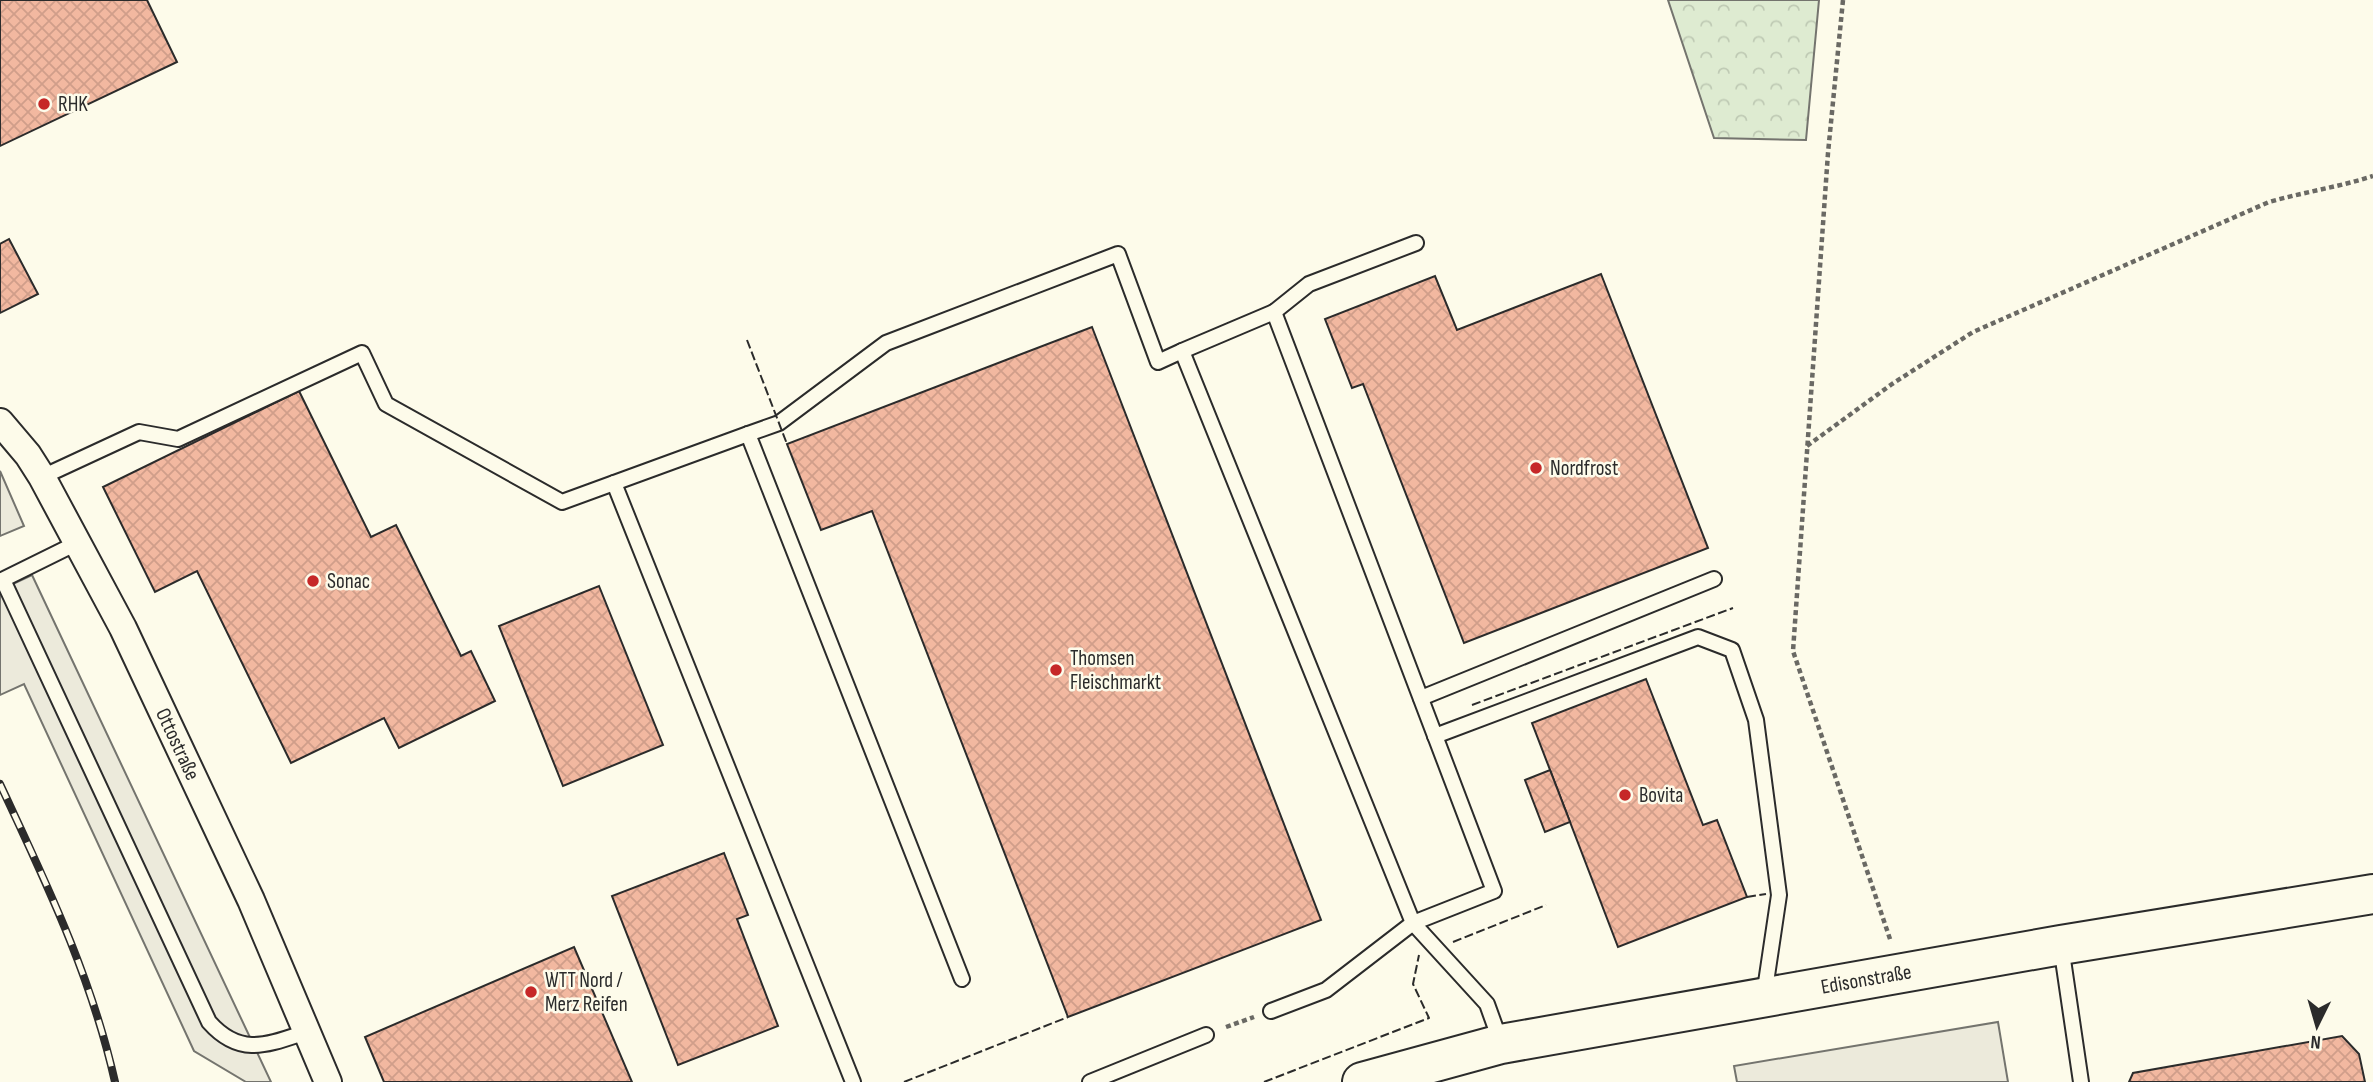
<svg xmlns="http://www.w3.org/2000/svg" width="2373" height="1082" viewBox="0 0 2373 1082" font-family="'Sofia Sans Condensed',sans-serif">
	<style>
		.forest { fill: url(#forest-crowns); stroke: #74746e; stroke-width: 2 }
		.parking { fill: #eceadb; stroke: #74746e; stroke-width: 2 }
		.building { fill: url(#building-cross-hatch); stroke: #2b2b2b; stroke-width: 2 }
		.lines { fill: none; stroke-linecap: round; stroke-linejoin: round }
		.lane-casing { stroke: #2b2b2b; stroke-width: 18 }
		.street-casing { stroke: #2b2b2b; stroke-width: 30 }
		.secondary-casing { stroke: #2b2b2b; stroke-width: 42 }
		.path { stroke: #6a6964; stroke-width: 4.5; stroke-dasharray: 5 3.5; stroke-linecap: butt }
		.lane { stroke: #fdfbea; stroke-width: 14 }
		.street { stroke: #fdfbea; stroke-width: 26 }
		.secondary { stroke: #fdfbea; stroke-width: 38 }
		.rail-casing { stroke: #2b2b2b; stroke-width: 8 }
		.rail { stroke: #fdfbea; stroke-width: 5; stroke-dasharray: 16; stroke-linecap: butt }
		.fence { stroke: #2b2b2b; stroke-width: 2; stroke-dasharray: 9 3.5; stroke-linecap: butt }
		.poi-dot { fill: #c62828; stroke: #fdfbea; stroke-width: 2.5 }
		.labels { text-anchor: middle; stroke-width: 5; stroke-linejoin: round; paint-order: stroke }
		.poi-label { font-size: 21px; fill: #2b2b2b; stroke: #fdfbea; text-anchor: start }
		.street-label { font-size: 21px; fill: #2b2b2b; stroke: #fdfbea }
	</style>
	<defs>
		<pattern id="forest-crowns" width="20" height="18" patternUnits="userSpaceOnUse" patternTransform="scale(1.75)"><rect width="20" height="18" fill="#deebd1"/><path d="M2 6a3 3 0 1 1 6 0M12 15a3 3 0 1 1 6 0" fill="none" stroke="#bfcab4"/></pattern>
		<pattern id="building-cross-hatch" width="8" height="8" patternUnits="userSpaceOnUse" patternTransform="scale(1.75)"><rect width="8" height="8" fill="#f2b8a0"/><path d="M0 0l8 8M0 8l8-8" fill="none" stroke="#d09e8a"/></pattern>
	</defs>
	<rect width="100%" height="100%" fill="#fdfbea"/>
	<!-- forest -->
	<path class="forest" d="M1668,0H1819L1806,140L1714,138Z"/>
	<!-- parking -->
	<g class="parking">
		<path d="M0,471L24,526L0,536Z"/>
		<path d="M32,575L271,1082H246L194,1051L24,684L0,695V590Z"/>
		<path d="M1998,1022L2008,1082H1737L1734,1066Z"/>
	</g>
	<!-- building -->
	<g class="building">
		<path d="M0,0H147L177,62L0,146Z"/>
		<path d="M9,239L38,294L0,313V244Z"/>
		<path d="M1601,274L1708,548L1464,643L1363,384L1352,388L1325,319L1435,276L1457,330Z"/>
		<path d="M1092,327L1321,920L1068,1017L872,511L821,530L787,444Z"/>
		<path d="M299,391L371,537L396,525L461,656L471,651L495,701L399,748L384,718L291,763L197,571L155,592L103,487Z"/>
		<path d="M599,586L663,745L563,786L499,626Z"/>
		<path d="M1646,679L1703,825L1717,820L1747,897L1618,947L1532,723Z"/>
		<path d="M1550,770L1570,822L1545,832L1525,780Z"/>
		<path d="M724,853L748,915L737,919L778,1026L678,1065L612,896Z"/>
		<path d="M574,947L632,1082H384L365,1037Z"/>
		<path d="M2342,1036L2359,1054L2365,1082H2129L2133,1073Z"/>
	</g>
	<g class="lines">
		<!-- lane casing -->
		<g class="lane-casing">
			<g id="lane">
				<path d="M1274,312L1309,284L1416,243"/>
				<path d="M1182,351L1274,312L1494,891L1413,923L1326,990L1271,1011"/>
				<path d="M42,477L139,432L178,439L362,353L386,404L562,502L748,434"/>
				<path d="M614,483L853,1082"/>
				<path d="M3,580L209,1022C240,1057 267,1045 306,1032"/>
				<path d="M0,581L77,543"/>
				<path d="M1421,698L1714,579"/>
				<path d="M1435,736L1698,637L1732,650L1756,720L1779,895L1764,996"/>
				<path d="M2061,946L2081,1082"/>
				<path d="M962,979L748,434L779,423L886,343L1118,254L1158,362L1182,351L1413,923L1487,1004L1501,1043"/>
				<path d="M1090,1082L1206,1035"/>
			</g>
		</g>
		<!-- street casing -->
		<g class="street-casing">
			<path id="street" d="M0,422L28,455L42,477L123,628L251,900L328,1082"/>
		</g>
		<!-- secondary casing -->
		<g class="secondary-casing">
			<path id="secondary" d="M1362,1082L1501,1044L2061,945L2373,894"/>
		</g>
		<!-- path -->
		<g class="path">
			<path d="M1843,0L1828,153L1793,651L1891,942"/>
			<path d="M1807,446L1892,384L1973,332L2269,202C2304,192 2339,187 2373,176"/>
			<path d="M1226,1027L1254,1017"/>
		</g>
		<!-- lane -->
		<use href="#lane" class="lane"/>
		<!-- street -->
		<use href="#street" class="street"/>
		<!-- secondary -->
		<use href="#secondary" class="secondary"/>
		<!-- rail casing -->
		<g class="rail-casing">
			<path id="rail" d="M0,784C46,883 91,975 115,1082"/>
		</g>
		<!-- rail -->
		<use href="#rail" class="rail"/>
		<!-- fence -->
		<g class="fence">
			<path d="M747,340L787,444"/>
			<path d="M1472,705L1733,608"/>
			<path d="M1747,897L1766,894"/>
			<path d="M1453,942L1546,905"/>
			<path d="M904,1082L1068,1017"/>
			<path d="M1264,1082L1429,1018L1413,984L1419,955"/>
		</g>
	</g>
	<!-- markers -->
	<g class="poi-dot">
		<circle cx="44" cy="104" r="7"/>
		<circle cx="1536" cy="468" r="7"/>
		<circle cx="313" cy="581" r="7"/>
		<circle cx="1056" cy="670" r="7"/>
		<circle cx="1625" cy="795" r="7"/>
		<circle cx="531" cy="992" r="7"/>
	</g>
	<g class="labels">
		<!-- poi labels -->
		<g class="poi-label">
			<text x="58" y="111">RHK</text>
			<text x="1550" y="475">Nordfrost</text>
			<text x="327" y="588">Sonac</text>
			<text x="1070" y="665">Thomsen<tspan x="1070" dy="24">Fleischmarkt</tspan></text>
			<text x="1639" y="802">Bovita</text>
			<text x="545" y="987">WTT Nord /<tspan x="545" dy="24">Merz Reifen</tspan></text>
		</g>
		<!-- street labels -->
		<g class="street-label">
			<text transform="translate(178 744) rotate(65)" y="7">Ottostraße</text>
			<text transform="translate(1866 979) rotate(-10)" y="7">Edisonstraße</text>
		</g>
	</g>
	<!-- north arrow -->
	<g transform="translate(2317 1026) rotate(185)" stroke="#fdfbea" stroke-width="5" paint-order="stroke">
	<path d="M0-5L12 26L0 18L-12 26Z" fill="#2b2b2b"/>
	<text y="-10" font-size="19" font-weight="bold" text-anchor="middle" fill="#2b2b2b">N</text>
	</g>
</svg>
